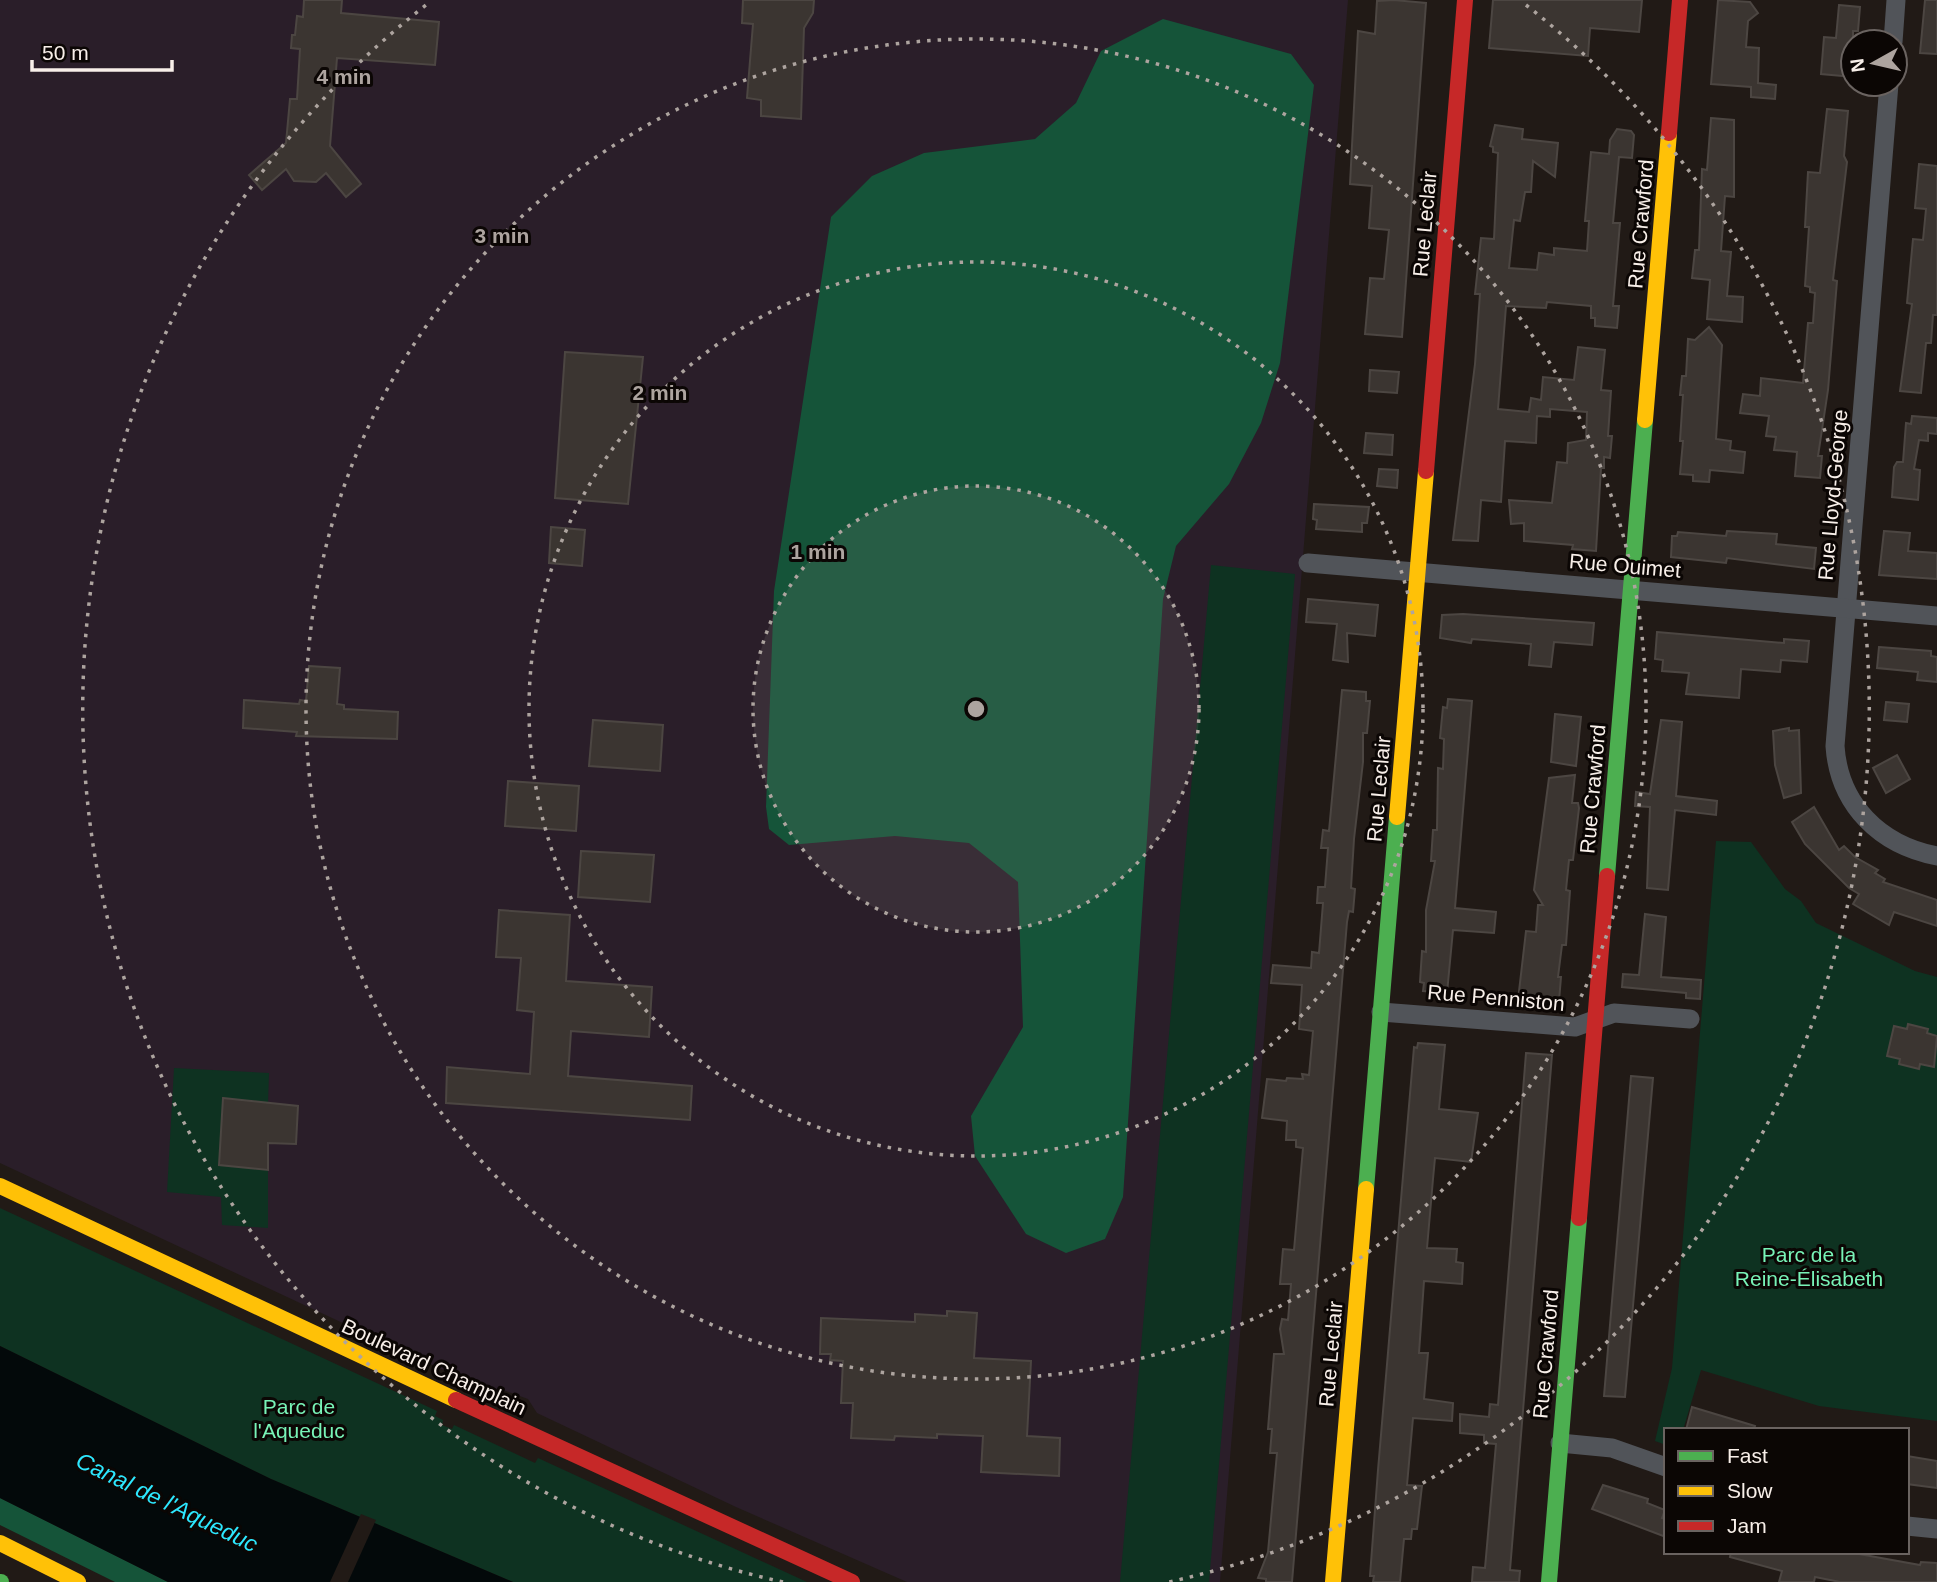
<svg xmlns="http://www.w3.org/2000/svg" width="1937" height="1582" viewBox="0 0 1937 1582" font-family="Arial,sans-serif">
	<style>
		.medical { fill: #2a1e29 }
		.green { fill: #0e3221 }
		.forest { fill: #155439 }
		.water { fill: #03090a }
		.pier { fill: #211a16 }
		.building { fill: #3b3531; stroke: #4c4642; stroke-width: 2 }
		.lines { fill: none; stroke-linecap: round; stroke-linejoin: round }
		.street { stroke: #515459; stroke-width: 19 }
		.fast { stroke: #4caf50; stroke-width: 16 }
		.slow { stroke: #ffc107; stroke-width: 16 }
		.jam { stroke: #c62828; stroke-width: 16 }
		.ring { fill: none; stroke: #ada49f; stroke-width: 3.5; stroke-dasharray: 3.5 7 }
		.labels { text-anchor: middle; stroke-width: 6; stroke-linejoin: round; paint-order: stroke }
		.street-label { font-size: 21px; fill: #f8efe9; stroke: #0b0604 }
		.park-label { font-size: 21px; fill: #78f3b7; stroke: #0b0604 }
		.water-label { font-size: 23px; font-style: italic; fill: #2de7fe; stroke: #0b0604 }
		.centre { fill: #ada49f; stroke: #0b0604; stroke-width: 3.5 }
		.ring-label { font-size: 21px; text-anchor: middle; font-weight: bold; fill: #ada49f; stroke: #0b0604; stroke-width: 6; stroke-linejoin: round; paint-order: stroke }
	</style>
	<rect width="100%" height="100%" fill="#211a16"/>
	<!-- medical -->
	<path class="medical" d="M0,0H1348L1220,1582H907L736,1507L537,1413L528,1399L500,1389L492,1392L484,1389L0,1163Z"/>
	<!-- green -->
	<g class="green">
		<path d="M1211,565L1295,574L1209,1582H1120Z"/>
		<path d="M1716,841L1751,842L1785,889L1801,901L1816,923L1915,971L1937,977V1421L1819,1406L1701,1370L1683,1430H1666V1445L1655,1441L1672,1368Z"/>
		<path d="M174,1068L269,1073L268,1104L223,1098L219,1164L268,1170V1228L222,1225L221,1197L167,1192Z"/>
		<path d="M0,1208L437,1411L435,1416L443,1420L442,1425L452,1429L454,1425L535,1463L538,1458L807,1582H513L271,1479L0,1346Z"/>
	</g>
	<!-- forest -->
	<g class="forest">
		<path d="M1163,19L1291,54L1314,85L1280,363L1261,423L1229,484L1176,546L1163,599L1123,1197L1105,1239L1066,1253L1026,1234L975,1156L971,1116L1023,1027L1018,882L969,843L895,836L789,845L769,829L766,807L774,591L831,217L872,176L924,153L1035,139L1076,103L1101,51Z"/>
		<path d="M0,1498L168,1582H115L0,1525Z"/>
	</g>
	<!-- water -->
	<path class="water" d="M0,1346L271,1479L513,1582H168L0,1498Z"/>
	<!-- pier -->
	<path class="pier" d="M361,1514L376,1520L348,1582H330Z"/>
	<!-- building -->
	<g class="building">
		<path d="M304,0H342L341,13L439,22L435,65L337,58L330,146L361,184L346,197L326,173L316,182L294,181L286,169L262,190L249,175L286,143L290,99H297L300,49L291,48L292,35H295L297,16L303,17Z"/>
		<path d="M743,0H814L813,13L804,28L801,119L761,116V100L747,98L753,24L742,23Z"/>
		<path d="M1394,0L1426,3L1402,337L1365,334L1370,278L1384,279L1389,230L1369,228L1372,186L1350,184L1358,31L1375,34L1377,1Z"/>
		<path d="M1493,0H1642L1639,32L1590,28L1588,56L1489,48Z"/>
		<path d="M1718,0L1750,2L1758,13L1748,21L1746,47L1759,48L1758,83L1776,85L1775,99L1751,97V87L1711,84Z"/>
		<path d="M1925,0H1937V54L1920,53Z"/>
		<path d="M1839,5L1860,7L1858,31H1853V77L1821,74L1824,37L1836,38Z"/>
		<path d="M1827,109L1848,111L1844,156L1847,162L1833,280L1837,281L1828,390L1818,456H1822L1820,478L1795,476L1797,452L1774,450L1776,437L1766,436L1769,416L1740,413L1743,394L1760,396L1761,378L1803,383L1808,323H1813L1815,293L1810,292V287L1805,286L1809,227H1805L1808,172L1820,173Z"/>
		<path d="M1711,118L1734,120V197L1725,196L1721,251L1731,252L1727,296L1743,297L1742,322L1707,319L1710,280L1692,278L1695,250H1699L1702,169L1707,170Z"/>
		<path d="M1495,125L1523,129L1522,139L1558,143L1555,177L1533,161L1531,192H1525L1520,221L1514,220L1509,268L1537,270L1539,253L1554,255V248L1587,251L1589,221H1585L1591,152L1609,154L1610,140L1617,129L1631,131L1634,135L1632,158L1619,157L1613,223H1620L1613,306H1619L1617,328L1595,326V318H1591V306L1547,302L1546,308L1506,306L1498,409L1529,412L1531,398L1541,400L1543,377L1574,380L1578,347L1605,350L1601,390L1611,391L1608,436H1612L1610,458L1604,457V468H1601L1596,551L1572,549L1573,545L1524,541V523L1511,524L1509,500L1552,503L1557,462L1567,463L1568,443L1586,440L1587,412L1550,409V417L1537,416L1536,443L1505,441L1501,502L1481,500L1478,541L1453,540L1475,364L1480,294H1475L1481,238L1494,239L1498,153L1493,152V147L1490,146Z"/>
		<path d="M1919,164L1937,166V315H1933L1931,343H1926L1921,393L1900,391L1912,304L1907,303L1913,239L1923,240L1926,209L1915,208Z"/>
		<path d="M1709,327L1722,345L1716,439L1731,441L1730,450L1745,452L1743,473L1710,470L1709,482L1693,481V475L1680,474L1683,441H1680L1683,395H1680L1682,376H1686L1688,339L1695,340Z"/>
		<path d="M565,352L643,357L628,504L555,498Z"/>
		<path d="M1370,370L1399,372L1397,393L1369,391Z"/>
		<path d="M1912,416L1937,418V434L1928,433V441L1919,440L1914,469L1920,470L1918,500L1892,497L1894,467L1897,462H1903L1906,423L1911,424Z"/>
		<path d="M1366,433L1393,435L1392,455L1364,453Z"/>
		<path d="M1379,469L1398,470L1397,488L1377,486Z"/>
		<path d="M1314,504L1369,507L1367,523H1362V532L1316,529L1317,520L1313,519Z"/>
		<path d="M551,527L585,530L582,566L549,563Z"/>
		<path d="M1727,531L1777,534L1776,544L1816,548L1814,569L1727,558L1726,563L1671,557L1672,536H1677L1678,532L1726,536Z"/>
		<path d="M1884,531L1910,533L1908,551L1937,553V579L1879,575Z"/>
		<path d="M1308,599L1378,605L1375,636L1347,633L1348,662L1333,660L1337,624L1306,622Z"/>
		<path d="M1463,614L1594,623L1592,645L1554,642L1551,667L1529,665L1531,644L1472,639L1471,643L1440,638L1442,615Z"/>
		<path d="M1657,632L1784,643V639L1809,641L1807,662L1781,660L1780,672L1741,669L1739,698L1686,694L1689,673L1662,671L1663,660L1655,659Z"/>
		<path d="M1879,647L1931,651V656L1937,657V682L1917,680L1918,672L1877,668Z"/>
		<path d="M309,666L340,668L337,704L344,705V709L398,712L397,739L296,736L297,732L243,728L244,700L299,704L300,700L306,701Z"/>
		<path d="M1342,690L1366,692V701H1370L1367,733H1363V762L1354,839L1351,888L1355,889L1353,912L1349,911L1347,922L1292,1582H1266V1579L1258,1578L1268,1552L1277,1453H1270L1272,1429H1268L1274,1354H1284L1280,1329L1282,1319L1288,1320L1291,1284H1280L1283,1249L1294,1250L1303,1148L1296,1147V1140H1286L1287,1121L1262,1118L1267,1079L1286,1081L1287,1078L1303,1079L1302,1074L1309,1075L1313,1031L1299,1029L1302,985L1271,983L1273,965L1311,968L1312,952L1319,953L1323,903H1317L1318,887H1325L1328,848H1321L1323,830L1329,831Z"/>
		<path d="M1448,699L1472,701L1455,908L1496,912L1494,933L1453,930L1447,993L1423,991L1424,983L1420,982L1422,951L1426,952V910L1435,861H1431L1433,830H1437L1438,768L1443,769L1444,739L1440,738L1443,707L1447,708Z"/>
		<path d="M1886,702L1909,704L1907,722L1884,720Z"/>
		<path d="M1555,714L1581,717L1576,766L1551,762Z"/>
		<path d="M593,720L663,725L660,771L589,766Z"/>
		<path d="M1661,720L1682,722L1676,796L1717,801L1716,815L1675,810L1668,890L1647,888L1650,807L1635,806L1636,792L1650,794Z"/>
		<path d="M1789,728V731L1799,730L1801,793L1784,798L1775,765L1773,731Z"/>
		<path d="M1897,755L1910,779L1886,793L1873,768Z"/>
		<path d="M1575,775L1572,803H1578L1579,808L1573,860H1569L1566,890L1570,891L1566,945H1562L1558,977H1561L1559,1001L1518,1000L1526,931L1536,932L1538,905H1543L1534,890L1549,778Z"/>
		<path d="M508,781L579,786L576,831L505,826Z"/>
		<path d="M1814,807L1839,850L1844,846L1855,857L1878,870L1875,873L1885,879L1883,882L1937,900V926L1894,912L1889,925L1853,904L1859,894L1849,888L1805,844L1792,822Z"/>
		<path d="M581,851L654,855L650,902L578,897Z"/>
		<path d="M499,910L570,915L566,981L652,987L649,1037L571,1031L568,1076L692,1086L690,1120L446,1103L447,1067L530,1074L534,1012L517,1010L521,958L496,957Z"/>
		<path d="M1645,914L1666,917L1661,977L1701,980L1700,999L1686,998V993L1622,987L1623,974L1639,975Z"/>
		<path d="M1908,1024L1928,1029L1927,1033L1937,1036L1934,1067L1920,1064L1919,1069L1899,1064L1900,1059L1887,1056L1894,1026L1907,1029Z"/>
		<path d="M1418,1043L1445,1045L1439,1109L1478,1113L1471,1162L1435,1158L1433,1179L1427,1248L1457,1249L1456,1262L1463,1263L1462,1284L1424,1281L1419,1353H1428L1424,1399L1453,1403L1452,1421L1413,1418L1407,1485L1422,1486L1417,1529H1412L1411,1539H1404L1400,1582H1373L1374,1576H1370L1378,1470L1414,1047L1417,1048Z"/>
		<path d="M1526,1053L1552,1055L1510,1570L1520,1571L1519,1582H1472L1473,1567L1485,1568L1496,1444L1484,1443V1435L1460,1433V1414L1489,1417L1490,1404L1498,1405Z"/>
		<path d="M1631,1076L1653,1078L1625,1397L1604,1396Z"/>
		<path d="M223,1098L298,1106L296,1144L268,1143V1170L219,1165Z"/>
		<path d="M947,1311L977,1313L974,1358L1031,1361L1027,1436L1060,1438L1059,1476L981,1472L983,1436L937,1434V1438L895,1436L894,1440L851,1438L853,1403H841L843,1361L830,1360L831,1354H820L821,1318L915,1322V1314L947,1316Z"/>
		<path d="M1692,1407L1755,1426L1754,1430H1686Z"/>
		<path d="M1907,1456L1937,1461V1488L1907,1484Z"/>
		<path d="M1603,1485L1648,1499L1647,1503L1665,1510L1662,1518L1666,1519V1537L1592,1509Z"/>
		<path d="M1731,1552H1848L1920,1565L1921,1562L1937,1563V1582H1840L1815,1577L1814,1582H1779L1782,1571L1730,1557Z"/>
	</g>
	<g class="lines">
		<!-- street -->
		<g class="street">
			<path d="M1893,42L1896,0"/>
			<path d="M1889,84L1835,746C1839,805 1880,845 1937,856"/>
			<path d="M1308,563L1937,616"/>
			<path d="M1381,1012L1575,1027L1614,1013L1690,1019"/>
			<path d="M1560,1443L1612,1448L1666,1467"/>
			<path d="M1907,1526L1937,1529"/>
		</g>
		<!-- fast -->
		<g class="fast">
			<path d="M1607,876L1645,420"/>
			<path d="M1366,1189L1397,817"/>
			<path d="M0,1582H1"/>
			<path d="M1549,1582L1579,1218"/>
		</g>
		<!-- slow -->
		<g class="slow">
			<path d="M1645,420L1669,133"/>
			<path d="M1397,817L1426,471"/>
			<path d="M0,1186L456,1400"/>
			<path d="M0,1543L78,1582"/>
			<path d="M1333,1582L1366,1189"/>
		</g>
		<!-- jam -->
		<g class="jam">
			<path d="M1669,133L1680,0"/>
			<path d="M1426,471L1465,0"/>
			<path d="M1579,1218L1607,876"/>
			<path d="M456,1400L852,1582"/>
		</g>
	</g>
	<!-- distance rings -->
	<circle cx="976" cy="709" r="223" fill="#ada49f" fill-opacity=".12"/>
	<g class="ring">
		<circle cx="976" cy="709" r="223"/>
		<circle cx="976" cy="709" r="447"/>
		<circle cx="976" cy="709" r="670"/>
		<path d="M783 1582A894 894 0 0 1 426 5M1526 5A894 894 0 0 1 1169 1582"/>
	</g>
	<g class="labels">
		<!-- street labels -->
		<g class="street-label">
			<text transform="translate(1425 224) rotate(-85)" y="7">Rue Leclair</text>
			<text transform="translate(1641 224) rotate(-85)" y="7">Rue Crawford</text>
			<text transform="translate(1833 495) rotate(-85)" y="7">Rue Lloyd-George</text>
			<text transform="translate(1625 566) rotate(5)" y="7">Rue Ouimet</text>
			<text transform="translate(1379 789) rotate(-85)" y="7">Rue Leclair</text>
			<text transform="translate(1593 789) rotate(-85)" y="7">Rue Crawford</text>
			<text transform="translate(1496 998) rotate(5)" y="7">Rue Penniston</text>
			<text transform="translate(1331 1354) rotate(-85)" y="7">Rue Leclair</text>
			<text transform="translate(1546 1354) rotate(-85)" y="7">Rue Crawford</text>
			<text transform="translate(434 1367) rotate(25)" y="7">Boulevard Champlain</text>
		</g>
		<!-- park labels -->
		<g class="park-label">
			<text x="1809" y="1262">Parc de la<tspan x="1809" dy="24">Reine-Élisabeth</tspan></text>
			<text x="299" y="1414">Parc de<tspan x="299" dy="24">l'Aqueduc</tspan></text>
		</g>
		<!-- water labels -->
		<g class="water-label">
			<text transform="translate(167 1502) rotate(26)" y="8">Canal de l'Aqueduc</text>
		</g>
	</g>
	<circle cx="976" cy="709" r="10" class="centre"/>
	<g class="ring-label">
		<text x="344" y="84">4 min</text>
		<text x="502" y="243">3 min</text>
		<text x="660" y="400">2 min</text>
		<text x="818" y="559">1 min</text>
	</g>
	<!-- legend -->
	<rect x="1664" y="1428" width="245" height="126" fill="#0b0604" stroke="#6a6360" stroke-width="2"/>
	<rect x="1678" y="1451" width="35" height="10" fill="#4caf50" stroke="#6a6360" stroke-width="2"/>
	<text x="1727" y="1463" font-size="21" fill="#f8efe9">Fast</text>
	<rect x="1678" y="1486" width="35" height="10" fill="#ffc107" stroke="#6a6360" stroke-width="2"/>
	<text x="1727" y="1498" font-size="21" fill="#f8efe9">Slow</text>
	<rect x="1678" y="1521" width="35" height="10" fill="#c62828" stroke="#6a6360" stroke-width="2"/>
	<text x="1727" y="1533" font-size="21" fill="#f8efe9">Jam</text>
	<!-- north arrow -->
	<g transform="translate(1874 63) rotate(262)"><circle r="33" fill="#0b0604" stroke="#6a6360" stroke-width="2"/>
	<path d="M0-5L12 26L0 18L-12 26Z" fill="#ada49f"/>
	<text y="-10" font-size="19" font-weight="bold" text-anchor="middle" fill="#f8efe9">N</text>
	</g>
	<!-- scale -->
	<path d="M32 60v10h140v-10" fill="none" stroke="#f8efe9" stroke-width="3.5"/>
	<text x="42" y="60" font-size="21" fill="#f8efe9" stroke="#0b0604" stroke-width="5" paint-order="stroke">50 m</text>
</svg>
